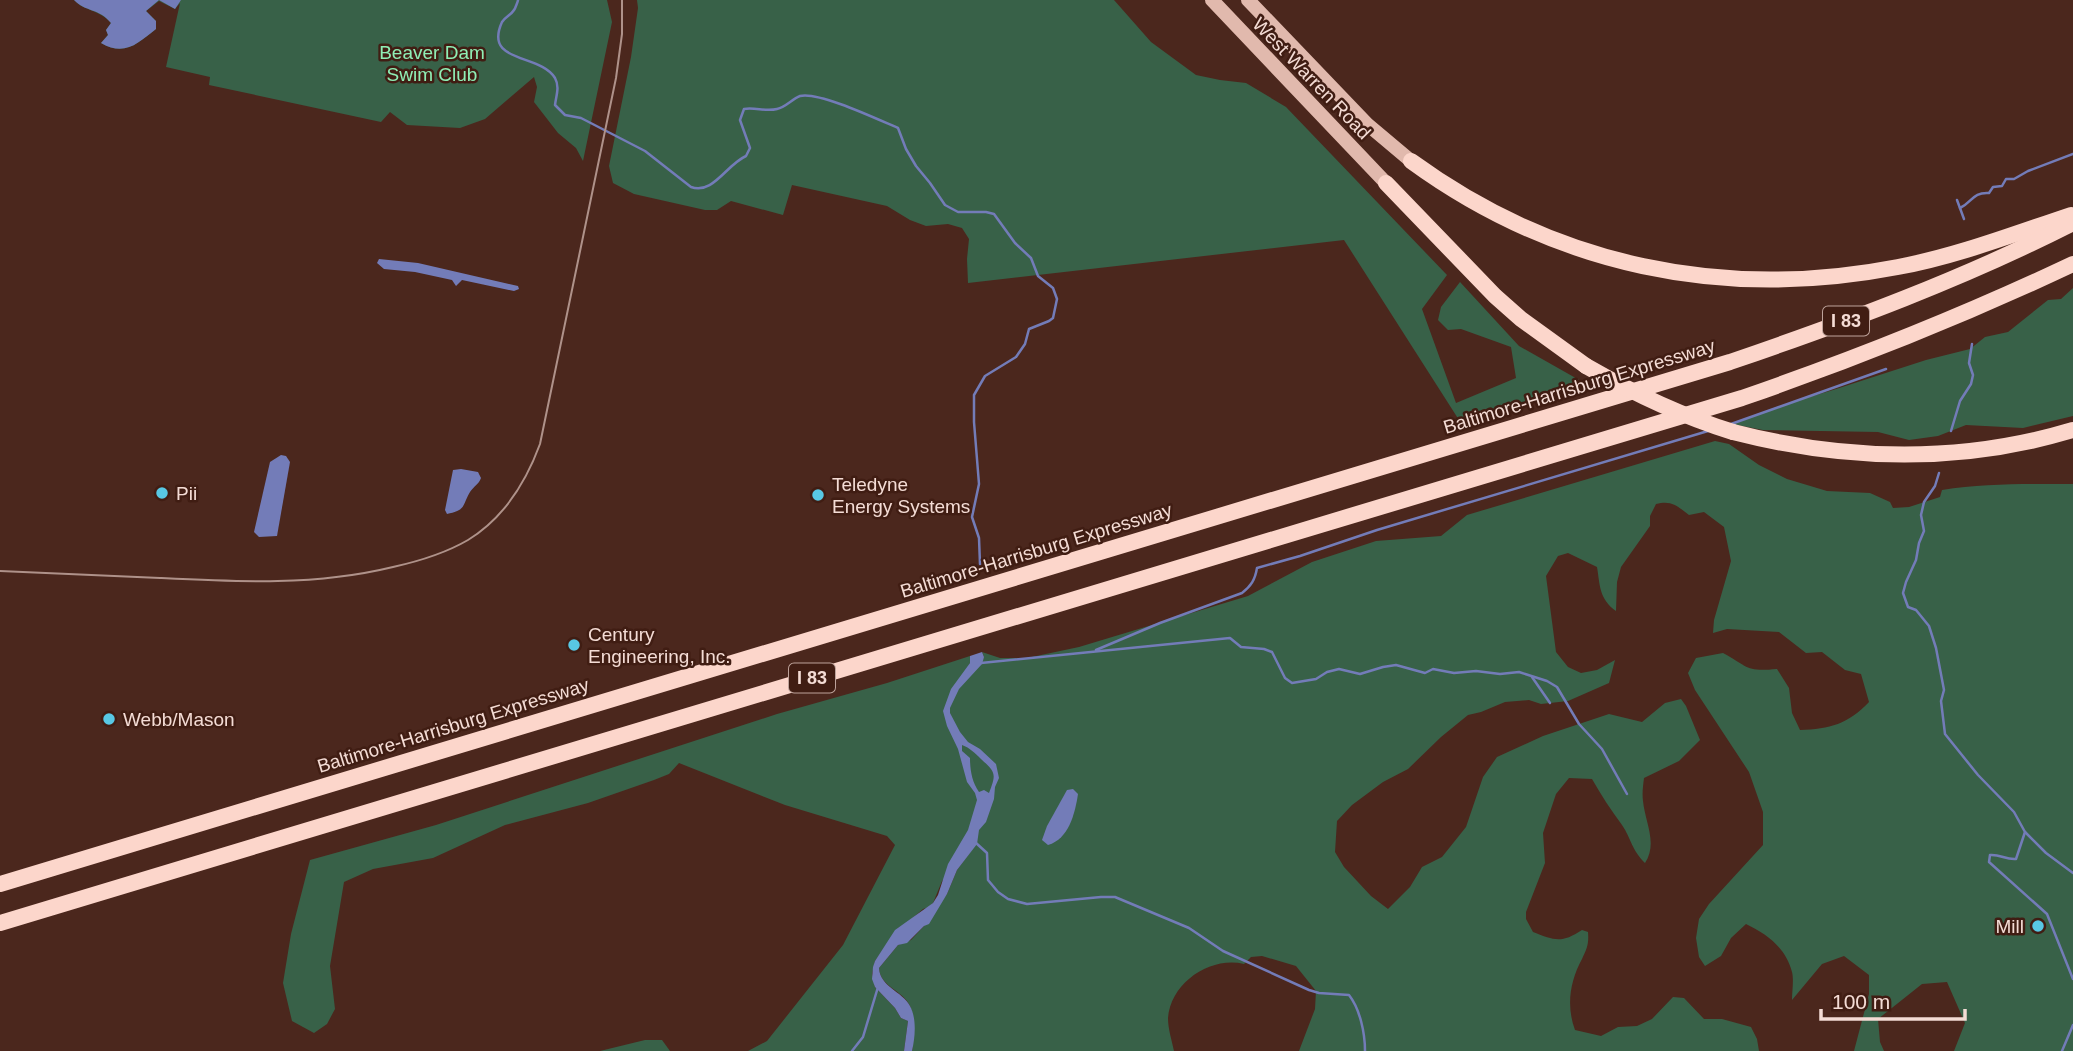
<svg xmlns="http://www.w3.org/2000/svg" width="2073" height="1051" viewBox="0 0 2073 1051" font-family="Helvetica,sans-serif">
	<style>
		.green { fill: #386148 }
		.water { fill: #737cb8; fill-rule: evenodd }
		.lines { fill: none; stroke-linecap: round; stroke-linejoin: round }
		.stream { stroke: #737cb8; stroke-width: 2.5 }
		.primary { stroke: #e1b9ad; stroke-width: 14 }
		.motorway { stroke: #fcd6cb; stroke-width: 16 }
		.tram { stroke: #af928a; stroke-width: 2 }
		.motorway-bridge { stroke: #fcd6cb; stroke-width: 16 }
		.poi-dot { fill: #58c8e4; stroke: #401d13; stroke-width: 2.5 }
		.labels { text-anchor: middle; stroke-width: 5; stroke-linejoin: round; paint-order: stroke }
		.shield { fill: #401d13; stroke: #bea39b; stroke-width: 2 }
		.shield-label { font-size: 18px; font-weight: bold; fill: #f4dcd5 }
		.park-label { font-size: 19px; fill: #8feeb5; stroke: #401d13 }
		.street-label { font-size: 19px; fill: #f4dcd5; stroke: #401d13 }
		.poi-label { font-size: 19px; fill: #f4dcd5; stroke: #401d13; text-anchor: start }
	</style>
	<rect width="100%" height="100%" fill="#4b271d"/>
	<!-- green -->
	<g class="green">
		<path d="M74,0H607L612,22L583,161L576,148L558,133L534,102L537,87L534,77L485,119L460,128L407,125L390,112L381,122L209,85L210,77L166,67L180,3L175,9L159,1L146,11L156,21V29C138,43 125,57 101,43L108,35L106,30L111,23C99,9 85,12 74,0Z"/>
		<path d="M637,0H1114L1151,42L1196,75L1220,80L1246,83L1286,107L1447,275L1422,309L1456,403L1516,378L1511,347L1461,329L1448,330L1438,320L1441,307L1460,282L1519,346L1588,385L1459,420L1344,240L968,283L967,259L969,239L962,228L948,224L926,226L910,220L887,206L792,185L783,215L731,201L717,210H705L634,194L613,183L609,166L631,57L638,8Z"/>
		<path d="M2073,288V416L2023,428L1966,425L1938,436L1909,440L1878,432L1763,430L1732,424L1779,406L1833,390L1926,360L1970,349L1985,337L2008,332L2048,300L2061,299Z"/>
		<path d="M1715,441L1729,444L1759,465L1787,479L1827,491L1870,493L1890,502L1893,508L1909,507L1940,497L1942,490C1985,483 2029,484 2073,484V1051H1954L1965,1023L1947,982L1922,984L1878,1019L1880,1042L1884,1051H1854L1869,994V975L1844,956L1822,964L1792,1000C1792,991 1794,980 1792,972C1786,948 1767,934 1746,924L1731,938L1721,956L1705,966L1699,957L1696,938L1699,919L1709,904L1763,845V812L1749,772L1695,690L1688,673L1696,658L1723,653C1749,667 1745,672 1777,669L1789,688L1792,713L1800,730C1830,729 1848,724 1869,702L1861,674L1845,670L1822,652L1806,653L1779,632L1727,629L1713,633L1714,620L1731,561L1724,527L1704,512L1689,515C1677,506 1672,500 1656,504L1650,516V526L1621,567L1617,582L1616,611C1599,599 1600,585 1597,567L1568,553L1558,556L1546,576L1556,652L1568,667L1581,673L1597,670L1615,660L1609,683L1568,701L1541,704L1529,700L1505,702L1481,712L1468,715L1441,737L1408,769L1383,782L1352,805L1337,821L1335,852L1344,867L1371,896L1388,909L1410,887L1422,867L1442,857L1466,827L1483,777L1497,757L1543,736L1609,714L1642,722L1665,703L1681,699L1686,706L1700,740L1679,761L1644,778C1643,786 1642,794 1643,801C1645,822 1658,843 1645,863C1631,849 1632,840 1622,825C1611,810 1601,795 1592,779L1569,778L1556,794L1543,833L1545,863L1526,912V919L1533,932C1554,940 1561,944 1582,930L1588,932C1589,944 1587,948 1582,959C1570,981 1566,1006 1575,1030L1601,1036L1618,1027L1637,1026L1652,1019L1673,997L1684,998L1704,1019H1722L1751,1027L1757,1039L1759,1051H1299L1315,1009L1316,991L1296,966L1262,956L1251,957L1244,964C1211,956 1171,982 1168,1018C1168,1029 1172,1041 1174,1051H912C914,1041 915,1016 910,1006C903,990 880,987 879,968L898,945L911,940L924,926L947,894L957,870L971,851L942,881L933,903L929,907L923,909L907,923L898,928L875,961L872,974L875,987L895,1008L901,1018L908,1021L904,1051H748L767,1041L843,945L895,845L887,836L785,805L679,763L669,774L654,780L588,803L505,825L433,858L373,869L344,882L330,966L335,1009L327,1024L314,1033L292,1021L283,983L291,934L310,860L436,825L777,714L887,683L970,656V663L966,671L984,657L982,652L1000,658H1027L1079,647L1248,596L1312,562L1376,541L1441,536L1467,515Z"/>
		<path d="M645,1040H662L670,1051H600Z"/>
	</g>
	<!-- water -->
	<g class="water">
		<path d="M74,0H181L175,9L159,0L146,11L156,21V29C138,43 125,57 101,43L108,35L106,30L111,23C99,8 85,12 74,0Z"/>
		<path d="M379,259L418,263L518,286L519,289L514,291L462,280L456,286L452,280L415,272L384,269L377,263Z"/>
		<path d="M281,455L286,456L290,462L277,536L259,537L254,532L270,462Z"/>
		<path d="M461,469L478,472L481,478C479,484 474,486 470,492C462,505 467,510 447,514L445,510L453,470Z"/>
		<path d="M982,652L984,657L982,664L959,689L950,708V713L960,732L968,742L980,749L996,764L999,778L995,787L994,799L986,822L979,830L977,844L957,870L947,894L929,924L924,926L907,943L898,945L879,968C880,987 902,991 910,1006C917,1019 915,1038 912,1051H904L908,1021L901,1018L895,1008L875,987L872,979L873,967L875,961L895,930L933,903L938,895L948,864L968,830L977,800L975,793L967,782L958,749L947,726L943,711L951,689L970,663V656ZM962,745C970,748 975,753 981,759C995,772 997,773 989,793L984,790L979,792C972,782 970,770 970,758L962,751Z"/>
		<path d="M1073,789L1078,794C1075,813 1069,839 1048,845L1042,840L1047,826L1067,790Z"/>
	</g>
	<g class="lines">
		<!-- stream -->
		<g class="stream">
			<path d="M518,0C518,1 515,9 514,10C511,15 505,17 502,22C483,64 540,53 555,78C560,87 556,96 555,105L565,115L581,118L645,151L691,187C713,195 726,165 746,156L750,148L740,120L744,109C755,107 766,112 777,109C786,107 792,99 800,96C818,91 879,120 898,128L906,149L916,166L930,183L945,205L958,212H986L994,214L1015,243L1031,258L1038,276L1053,288L1057,299L1053,318L1049,321L1029,329L1025,344L1016,357L985,376L974,395V422L979,484L972,517L979,538L980,564"/>
			<path d="M1957,200L1964,219"/>
			<path d="M1960,208C1973,202 1972,192 1989,193L1993,187L2002,186L2006,179H2014L2028,171L2073,154"/>
			<path d="M1731,424L1886,369"/>
			<path d="M1951,431L1960,401L1971,384L1973,375L1969,363L1972,344"/>
			<path d="M1939,473L1935,486L1924,502L1921,515L1924,531L1919,543L1916,560L1906,582L1903,593L1908,607L1916,610L1929,626L1936,648L1944,690L1941,701L1945,734L1978,775L2014,812L2025,832L2046,853L2073,873"/>
			<path d="M1096,650L1160,623L1242,593C1251,586 1255,580 1257,568L1300,556L1377,530L1708,431"/>
			<path d="M981,663L1230,638L1241,647L1264,649L1272,652L1285,678L1292,683L1316,679L1327,672L1339,669L1360,674L1383,667L1396,665L1425,673L1433,669L1454,673L1476,671L1500,674L1519,672L1547,681L1557,687L1579,724L1602,749L1627,794"/>
			<path d="M1532,677L1550,703"/>
			<path d="M2025,832L2016,859C2006,860 2000,854 1990,855L1989,862L2047,914L2073,979"/>
			<path d="M976,843L987,853L988,880L998,892L1008,899L1027,904L1101,897H1115L1189,928L1223,951L1309,990L1319,993L1349,995C1360,1009 1365,1033 1365,1051"/>
			<path d="M852,1051L863,1037L878,987"/>
			<path d="M2062,1051L2073,1025"/>
		</g>
		<!-- primary -->
		<g class="primary">
			<path d="M1212,0L1386,183"/>
			<path d="M1248,0L1367,124L1411,161"/>
		</g>
		<!-- motorway -->
		<g class="motorway">
			<path d="M1411,161C1555,266 1723,301 1898,267C1957,256 2014,234 2071,215"/>
			<path d="M1386,183L1495,296L1521,319L1586,366"/>
			<path d="M1733,432C1846,461 1960,464 2073,430"/>
			<path d="M0,884L1730,362C1847,322 1963,279 2073,223"/>
			<path d="M0,923L1742,398C1855,359 1965,315 2073,264"/>
		</g>
		<!-- tram -->
		<path class="tram" d="M0,571C53,573 107,576 160,578C239,582 315,586 393,567C420,561 444,554 468,540C504,518 526,482 540,444L616,78L622,34V0"/>
		<!-- motorway-bridge -->
		<path class="motorway-bridge" d="M1586,366C1633,393 1681,416 1733,432"/>
	</g>
	<!-- markers -->
	<g class="poi-dot">
		<circle cx="162" cy="493" r="7"/>
		<circle cx="818" cy="495" r="7"/>
		<circle cx="574" cy="645" r="7"/>
		<circle cx="109" cy="719" r="7"/>
		<circle cx="2038" cy="926" r="7"/>
	</g>
	<g class="labels">
		<!-- shield labels -->
		<g class="shield">
			<rect x="1823" y="306.5" width="46" height="29" rx="5"/>
			<rect x="789" y="663.5" width="46" height="29" rx="5"/>
		</g>
		<g class="shield-label">
			<text x="1846" y="327">I 83</text>
			<text x="812" y="684">I 83</text>
		</g>
		<!-- park labels -->
		<g class="park-label">
			<text x="432" y="59">Beaver Dam<tspan x="432" dy="22">Swim Club</tspan></text>
		</g>
		<!-- street labels -->
		<g class="street-label">
			<text transform="translate(1312 78) rotate(46)" y="7">West Warren Road</text>
			<text transform="translate(1579 386) rotate(-17)" y="7">Baltimore-Harrisburg Expressway</text>
			<text transform="translate(1036 550) rotate(-17)" y="7">Baltimore-Harrisburg Expressway</text>
			<text transform="translate(453 725) rotate(-17)" y="7">Baltimore-Harrisburg Expressway</text>
		</g>
		<!-- poi labels -->
		<g class="poi-label">
			<text x="832" y="491">Teledyne<tspan x="832" dy="22">Energy Systems</tspan></text>
			<text x="176" y="500">Pii</text>
			<text x="588" y="641">Century<tspan x="588" dy="22">Engineering, Inc.</tspan></text>
			<text x="123" y="726">Webb/Mason</text>
			<text x="2024" y="933" text-anchor="end">Mill</text>
		</g>
	</g>
	<!-- scale -->
	<path d="M1821 1009v10h144v-10" fill="none" stroke="#f4dcd5" stroke-width="3.5"/>
	<text x="1832" y="1009" font-size="21" fill="#f4dcd5" stroke="#401d13" stroke-width="5" paint-order="stroke">100 m</text>
</svg>
